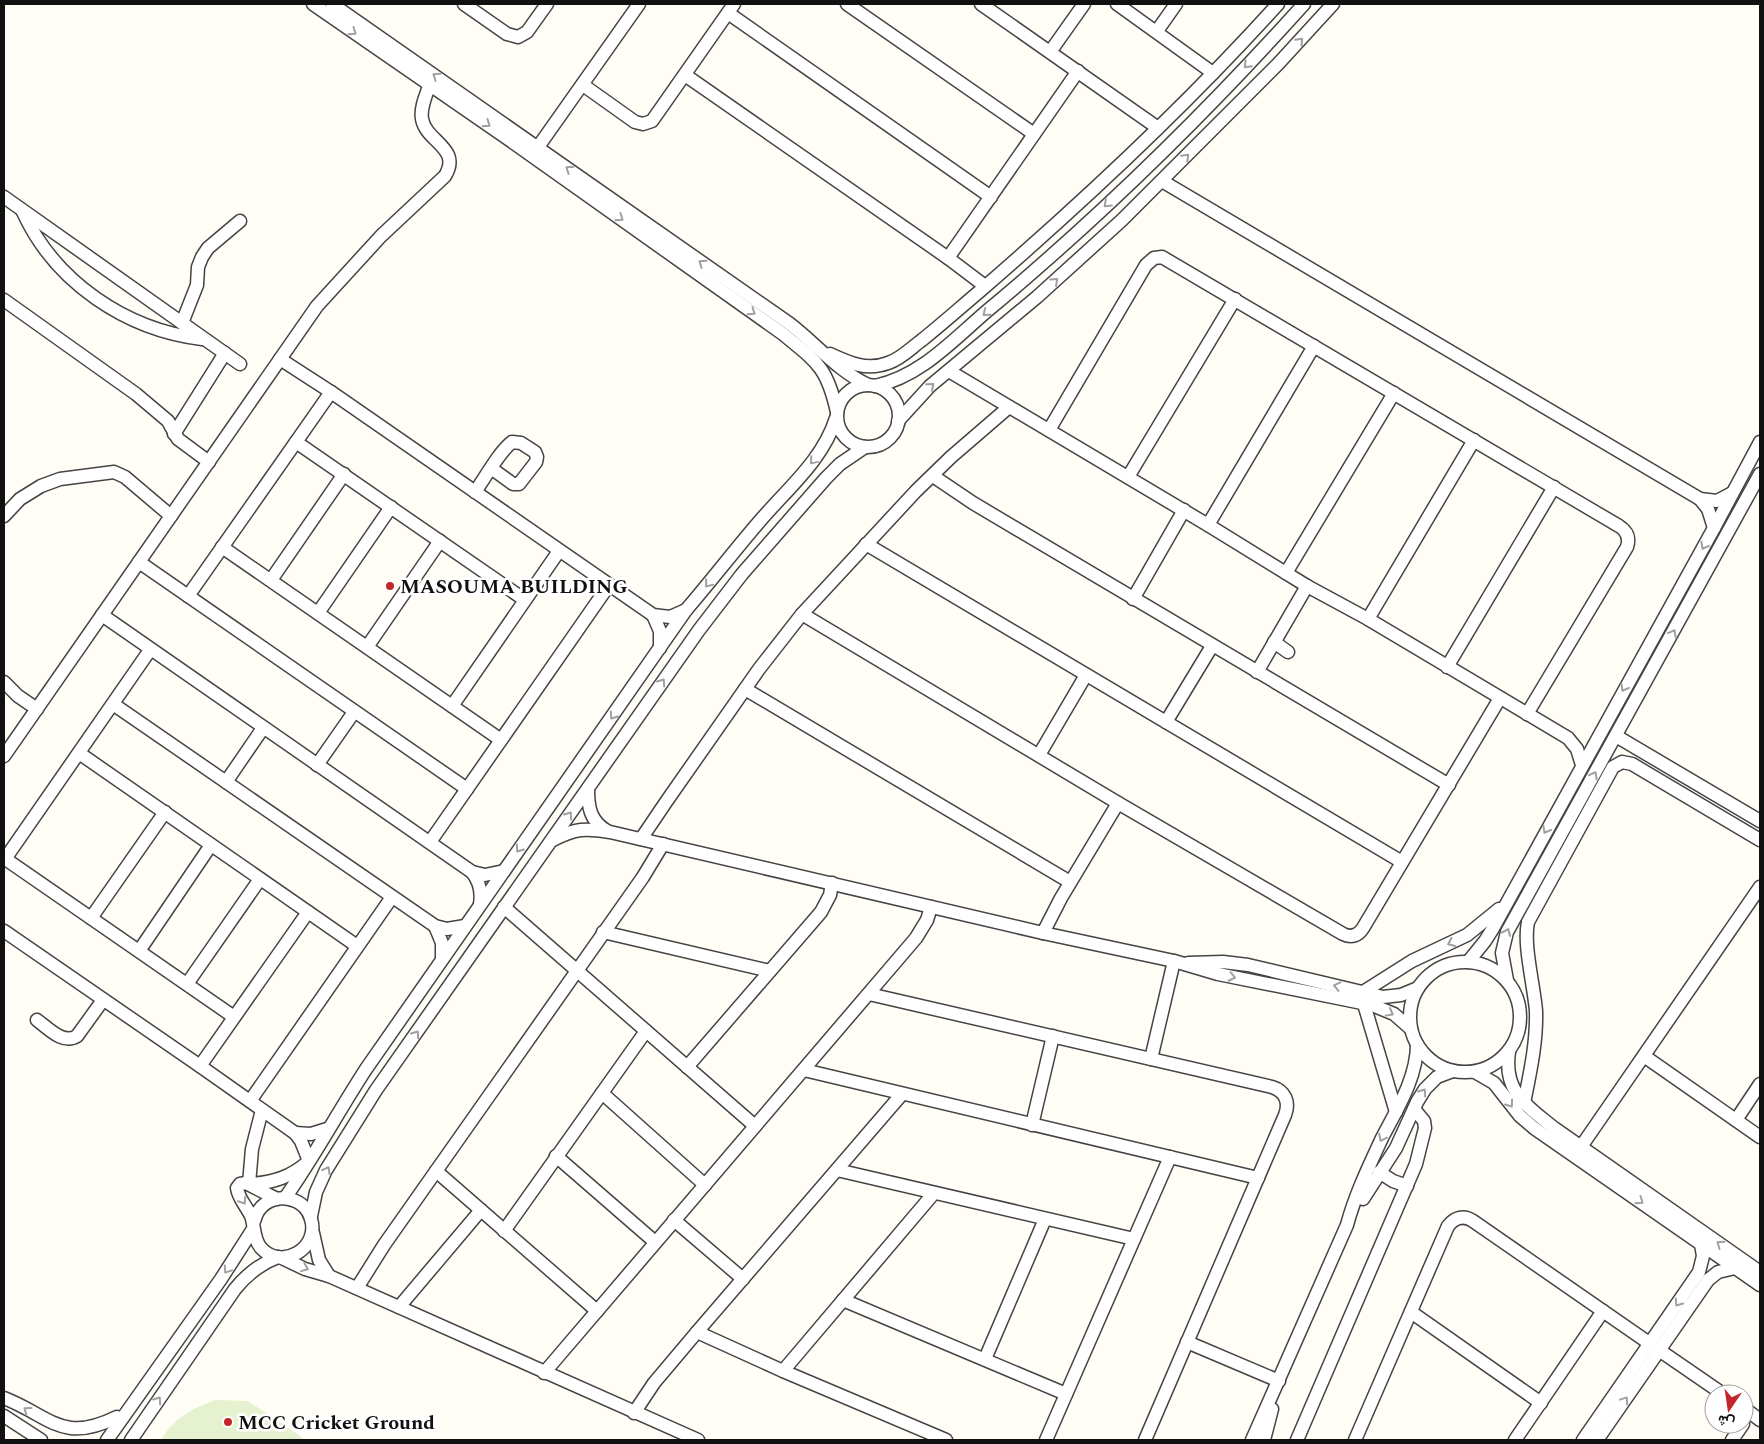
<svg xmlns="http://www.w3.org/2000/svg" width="1764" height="1444" viewBox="0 0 1764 1444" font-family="Spectral,Vazirmatn,serif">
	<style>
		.pitch { fill: #e6f2cf }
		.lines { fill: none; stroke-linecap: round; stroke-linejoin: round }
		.minor-casing { stroke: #444; stroke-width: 15 }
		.minor { stroke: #fff; stroke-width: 12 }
		.oneway { stroke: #a0a0a0 }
		.poi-dot { fill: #c4262e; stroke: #fff; stroke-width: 2 }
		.labels { text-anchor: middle; stroke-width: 5; stroke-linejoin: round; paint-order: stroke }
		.poi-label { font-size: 20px; font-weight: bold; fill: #111; stroke: #fff; text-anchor: start }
	</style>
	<rect width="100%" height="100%" fill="#fffdf5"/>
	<!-- pitch -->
	<path class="pitch" d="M215,1400L248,1401L299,1435L304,1440H161C173,1418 192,1409 215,1400Z"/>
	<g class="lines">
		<!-- minor casing -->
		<g class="minor-casing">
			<g id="minor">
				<path d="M313,4L504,136L783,334C817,362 827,367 837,412"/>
				<path d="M332,4L790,324C817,345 837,370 868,385"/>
				<path d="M464,4L507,34L518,37L527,32L547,4"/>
				<path d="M847,4L1034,134"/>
				<path d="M981,4L1158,128"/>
				<path d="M1117,4L1213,73"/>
				<path d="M728,13L991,197"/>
				<path d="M1157,31L1176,4"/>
				<path d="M1050,52L1084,4"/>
				<path d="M685,75L948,258L985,286"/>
				<path d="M583,85L635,122L643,124L652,121L734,4"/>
				<path d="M538,147L639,4"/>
				<path d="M1162,181L1700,499L1717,501L1732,493"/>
				<path d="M4,197L240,364"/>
				<path d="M23,212C55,282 126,330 202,339"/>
				<path d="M948,258L1078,71"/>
				<path d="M4,300L136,394L168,421L178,439L209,462"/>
				<path d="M182,323L197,285L198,267L202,257L208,248L240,221"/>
				<path d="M830,354C849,363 867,371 888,363C901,359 911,348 922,340C942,324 961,307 980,291C1084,201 1186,106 1278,4"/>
				<path d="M280,359L331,392L653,615L670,617L686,610"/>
				<path d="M949,371L1208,525L1307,586L1368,619L1568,738L1577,749L1582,765"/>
				<circle cx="868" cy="416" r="31"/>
				<path d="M875,386C920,377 953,340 987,311C1100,217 1206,113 1304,4"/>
				<path d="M898,421L930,386L1037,297L1122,220L1278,64L1333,4"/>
				<path d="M1049,430L1146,265L1154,258L1162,257L1619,526C1627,531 1630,538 1627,547L1527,714"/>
				<path d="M174,434L225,353"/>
				<path d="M296,442L525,600"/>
				<path d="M933,476L973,503L1449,785"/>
				<path d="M1128,477L1235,299"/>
				<path d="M475,492C485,478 499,452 512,442L521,443L535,452L537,457L536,462L519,484H513L491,468"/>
				<path d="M1700,499L1708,509L1714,528"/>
				<path d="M4,516L20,499L41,486L60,479L114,472L125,477L171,516"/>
				<path d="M1208,525L1314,346"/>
				<path d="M866,544L1402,862"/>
				<path d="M222,547L501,740"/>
				<path d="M139,562L467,789"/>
				<path d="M1286,573L1394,393"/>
				<path d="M271,580L344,474"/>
				<path d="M188,596L331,392"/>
				<path d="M1133,599L1184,510"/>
				<path d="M318,613L391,507"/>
				<path d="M802,614L1118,803L1343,934C1351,938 1358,936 1363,928L1500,698"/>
				<path d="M102,615L472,872C480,882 482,892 480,904"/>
				<path d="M653,615L660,631V648"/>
				<path d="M1368,619L1474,440"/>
				<path d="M1274,642L1288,652"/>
				<path d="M367,647L440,541"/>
				<path d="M1447,667L1554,487"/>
				<path d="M1257,672L1307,586"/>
				<path d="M4,682L18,696L37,709"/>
				<path d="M745,689L1070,882"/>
				<path d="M113,704L435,926L447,929L465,926"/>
				<path d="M452,706L559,551"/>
				<path d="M1166,722L1212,646"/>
				<path d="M1616,736L1760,821"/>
				<path d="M79,753L357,946"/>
				<path d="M1039,755L1086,675"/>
				<path d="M4,756L317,306L381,236L445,176C462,148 426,142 422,119C420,108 426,95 430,84"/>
				<path d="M317,765L354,712"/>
				<path d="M226,782L263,728"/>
				<path d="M588,789C588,807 590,821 607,831"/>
				<path d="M641,839L666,802L759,669L802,614L916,491L951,457L1009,407"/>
				<path d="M553,840C575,828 586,828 610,832L1043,933L1174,961L1218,974L1372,1005L1394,1014L1411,1029"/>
				<path d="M430,842L609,585"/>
				<path d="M4,858L234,1017"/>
				<path d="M5,859L150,650"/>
				<path d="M472,872L485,875L504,871"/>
				<path d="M504,907L755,1126"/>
				<path d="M91,918L165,812"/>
				<path d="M435,926L442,943V959"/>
				<path d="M4,931L200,1066L295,1133L301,1141L309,1161C291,1177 273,1183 249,1184L252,1149L262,1110"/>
				<path d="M603,932L770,971"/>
				<path d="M1043,933L1061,898L1118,803"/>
				<path d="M139,951L211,845"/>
				<circle cx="1465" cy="1017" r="55"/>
				<path d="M1468,962L1485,941L1492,930L1714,528L1760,442"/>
				<path d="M1188,963L1223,962L1248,965L1383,997L1401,995L1418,988"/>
				<path d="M1507,980L1502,953L1507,932L1760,474"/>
				<path d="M187,984L260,879"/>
				<path d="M1363,992L1412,961L1467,935L1499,909"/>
				<path d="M869,994L1272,1087C1285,1091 1290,1102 1285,1115L1145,1440"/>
				<path d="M1364,1004L1396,1112"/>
				<path d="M37,1020C48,1028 63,1045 77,1036L103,1000"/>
				<path d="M1509,1052C1503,1092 1527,1106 1554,1128L1760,1272"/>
				<path d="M1644,1056L1760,1137"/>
				<path d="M1151,1059L1174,961"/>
				<path d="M200,1066L308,912"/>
				<path d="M687,1067L821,912L830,895L832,883"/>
				<path d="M804,1070L1258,1178"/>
				<path d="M1475,1072L1494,1083L1520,1116L1534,1128L1760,1285"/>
				<path d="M602,1093L705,1185"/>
				<path d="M250,1101L392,897"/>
				<path d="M1524,1103C1530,1073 1537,1042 1536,1011C1534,985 1523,945 1528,922L1613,767L1622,762L1632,764L1760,840"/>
				<path d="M1736,1120L1760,1084"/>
				<path d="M1032,1125L1053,1036"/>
				<path d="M295,1133L311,1134L327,1129"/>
				<path d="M1576,1154L1760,887"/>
				<path d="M556,1156L655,1242"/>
				<path d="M837,1170L1134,1239"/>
				<path d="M436,1171L597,1311"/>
				<path d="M1379,1172L1393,1181L1407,1186"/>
				<path d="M285,1198C314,1157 338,1112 366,1069L686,610C711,581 734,551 759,522C787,489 823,460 836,418"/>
				<path d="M1363,1199L1396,1148L1417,1102L1425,1089L1437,1077L1453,1071"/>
				<path d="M311,1216L316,1192L326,1170L376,1090L699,630L742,574L826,478L840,464L865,447"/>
				<path d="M674,1220L743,1279"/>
				<path d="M253,1224C255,1219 256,1214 259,1210C273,1191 305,1196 311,1219C320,1248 282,1271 261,1248C253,1239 255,1226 251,1216C247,1207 238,1198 237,1188L240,1184L246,1183L277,1199"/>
				<path d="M504,1231L646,1031"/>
				<path d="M313,1233L319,1260L329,1276"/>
				<path d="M282,1258L305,1269L329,1276L698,1440"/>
				<path d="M357,1288L384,1245L643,877L663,844"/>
				<path d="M843,1300L1066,1394"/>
				<path d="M399,1307L481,1210"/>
				<path d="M1411,1312L1541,1403"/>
				<path d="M697,1332L783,1371L946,1440"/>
				<path d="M1187,1342L1279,1381"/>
				<path d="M1659,1350L1723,1394"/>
				<path d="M985,1359L1045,1219"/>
				<path d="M783,1371L934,1193"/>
				<path d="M544,1373L916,938L927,920L931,907"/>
				<path d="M4,1398C52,1417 62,1444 117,1417"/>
				<path d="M1744,1408L1760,1420"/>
				<path d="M634,1413L654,1383L697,1332L902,1094"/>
				<path d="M4,1416L41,1440"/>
				<path d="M107,1440L221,1279L253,1229"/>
				<path d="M131,1440L235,1289C247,1274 260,1264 278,1257"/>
				<path d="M1046,1440L1170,1157"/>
				<path d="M1252,1440L1347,1225C1355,1195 1369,1166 1382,1138C1397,1109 1417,1078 1417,1044"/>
				<path d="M1264,1440L1272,1409"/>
				<path d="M1297,1440L1416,1164L1425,1128L1424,1121L1414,1109"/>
				<path d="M1355,1440L1448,1226C1455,1217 1464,1215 1473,1221L1649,1343"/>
				<path d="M1515,1440L1603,1311"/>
				<path d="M1583,1440L1699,1272L1703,1256L1701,1244"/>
				<path d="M1597,1440L1708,1280L1718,1272L1735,1268"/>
				<path d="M1732,1440L1743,1424"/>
			</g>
		</g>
		<!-- minor -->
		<use href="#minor" class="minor"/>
	</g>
	<!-- one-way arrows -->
	<defs><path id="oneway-chevron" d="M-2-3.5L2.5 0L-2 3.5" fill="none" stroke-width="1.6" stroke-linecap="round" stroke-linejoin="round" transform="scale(1.25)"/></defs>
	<g class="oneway">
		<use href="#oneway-chevron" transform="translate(353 32) rotate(35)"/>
		<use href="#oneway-chevron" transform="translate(1300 41) rotate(-47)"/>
		<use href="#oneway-chevron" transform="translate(1247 65) rotate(134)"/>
		<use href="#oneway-chevron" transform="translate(436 76) rotate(-145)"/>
		<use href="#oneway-chevron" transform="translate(487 124) rotate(35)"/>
		<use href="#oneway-chevron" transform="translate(1186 157) rotate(-45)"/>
		<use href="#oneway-chevron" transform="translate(569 169) rotate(-145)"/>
		<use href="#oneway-chevron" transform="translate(1107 204) rotate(137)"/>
		<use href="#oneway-chevron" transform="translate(620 218) rotate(35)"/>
		<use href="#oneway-chevron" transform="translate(702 263) rotate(-145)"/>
		<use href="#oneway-chevron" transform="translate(1055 281) rotate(-42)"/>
		<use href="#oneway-chevron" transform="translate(752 312) rotate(35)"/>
		<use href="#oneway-chevron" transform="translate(986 313) rotate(140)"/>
		<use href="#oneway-chevron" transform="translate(931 386) rotate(-41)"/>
		<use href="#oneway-chevron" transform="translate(813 461) rotate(130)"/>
		<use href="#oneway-chevron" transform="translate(1704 546) rotate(119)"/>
		<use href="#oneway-chevron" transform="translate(708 584) rotate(129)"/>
		<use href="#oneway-chevron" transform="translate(1673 633) rotate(-61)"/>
		<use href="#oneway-chevron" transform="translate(662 682) rotate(-55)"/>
		<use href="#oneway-chevron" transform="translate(1624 688) rotate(119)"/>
		<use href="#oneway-chevron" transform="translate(613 716) rotate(125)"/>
		<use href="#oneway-chevron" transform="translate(1594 775) rotate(-61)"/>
		<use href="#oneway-chevron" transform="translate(569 815) rotate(-55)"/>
		<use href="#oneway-chevron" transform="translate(1546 830) rotate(119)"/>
		<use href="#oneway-chevron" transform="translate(519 849) rotate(125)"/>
		<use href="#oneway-chevron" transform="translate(1507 932) rotate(-66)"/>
		<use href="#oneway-chevron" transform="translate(1451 943) rotate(155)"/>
		<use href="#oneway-chevron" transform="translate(1232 977) rotate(12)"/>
		<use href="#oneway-chevron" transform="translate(1337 986) rotate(-167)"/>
		<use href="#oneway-chevron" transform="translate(1390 1013) rotate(29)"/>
		<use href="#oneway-chevron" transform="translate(416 1034) rotate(-55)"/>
		<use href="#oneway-chevron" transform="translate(1423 1092) rotate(-55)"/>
		<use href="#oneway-chevron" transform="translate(1510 1104) rotate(54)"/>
		<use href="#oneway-chevron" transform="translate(1382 1138) rotate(116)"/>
		<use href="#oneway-chevron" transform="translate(327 1170) rotate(-61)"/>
		<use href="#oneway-chevron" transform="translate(243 1201) rotate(57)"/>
		<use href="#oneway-chevron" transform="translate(1640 1201) rotate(35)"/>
		<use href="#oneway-chevron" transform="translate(1720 1244) rotate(-145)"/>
		<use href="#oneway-chevron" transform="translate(305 1268) rotate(22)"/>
		<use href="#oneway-chevron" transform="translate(227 1270) rotate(124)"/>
		<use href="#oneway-chevron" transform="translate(1678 1303) rotate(125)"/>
		<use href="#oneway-chevron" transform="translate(158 1400) rotate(-55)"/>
		<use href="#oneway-chevron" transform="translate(1625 1400) rotate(-56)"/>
		<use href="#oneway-chevron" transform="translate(27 1410) rotate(-144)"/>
	</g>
	<!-- markers -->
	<g class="poi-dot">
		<circle cx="390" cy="586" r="5"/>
		<circle cx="228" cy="1422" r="5"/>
	</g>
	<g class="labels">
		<!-- poi labels -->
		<g class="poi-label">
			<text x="400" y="593">MASOUMA BUILDING</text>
			<text x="238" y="1429">MCC Cricket Ground</text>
		</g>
	</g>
	<!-- border -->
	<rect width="1764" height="1444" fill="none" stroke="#111111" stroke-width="10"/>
	<!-- north arrow -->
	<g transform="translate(1729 1409) rotate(193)"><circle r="24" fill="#ffffff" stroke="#a0a0a0"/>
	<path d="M0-4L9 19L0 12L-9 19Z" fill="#c4262e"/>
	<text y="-8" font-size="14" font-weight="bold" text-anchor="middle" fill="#111111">ش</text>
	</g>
</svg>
